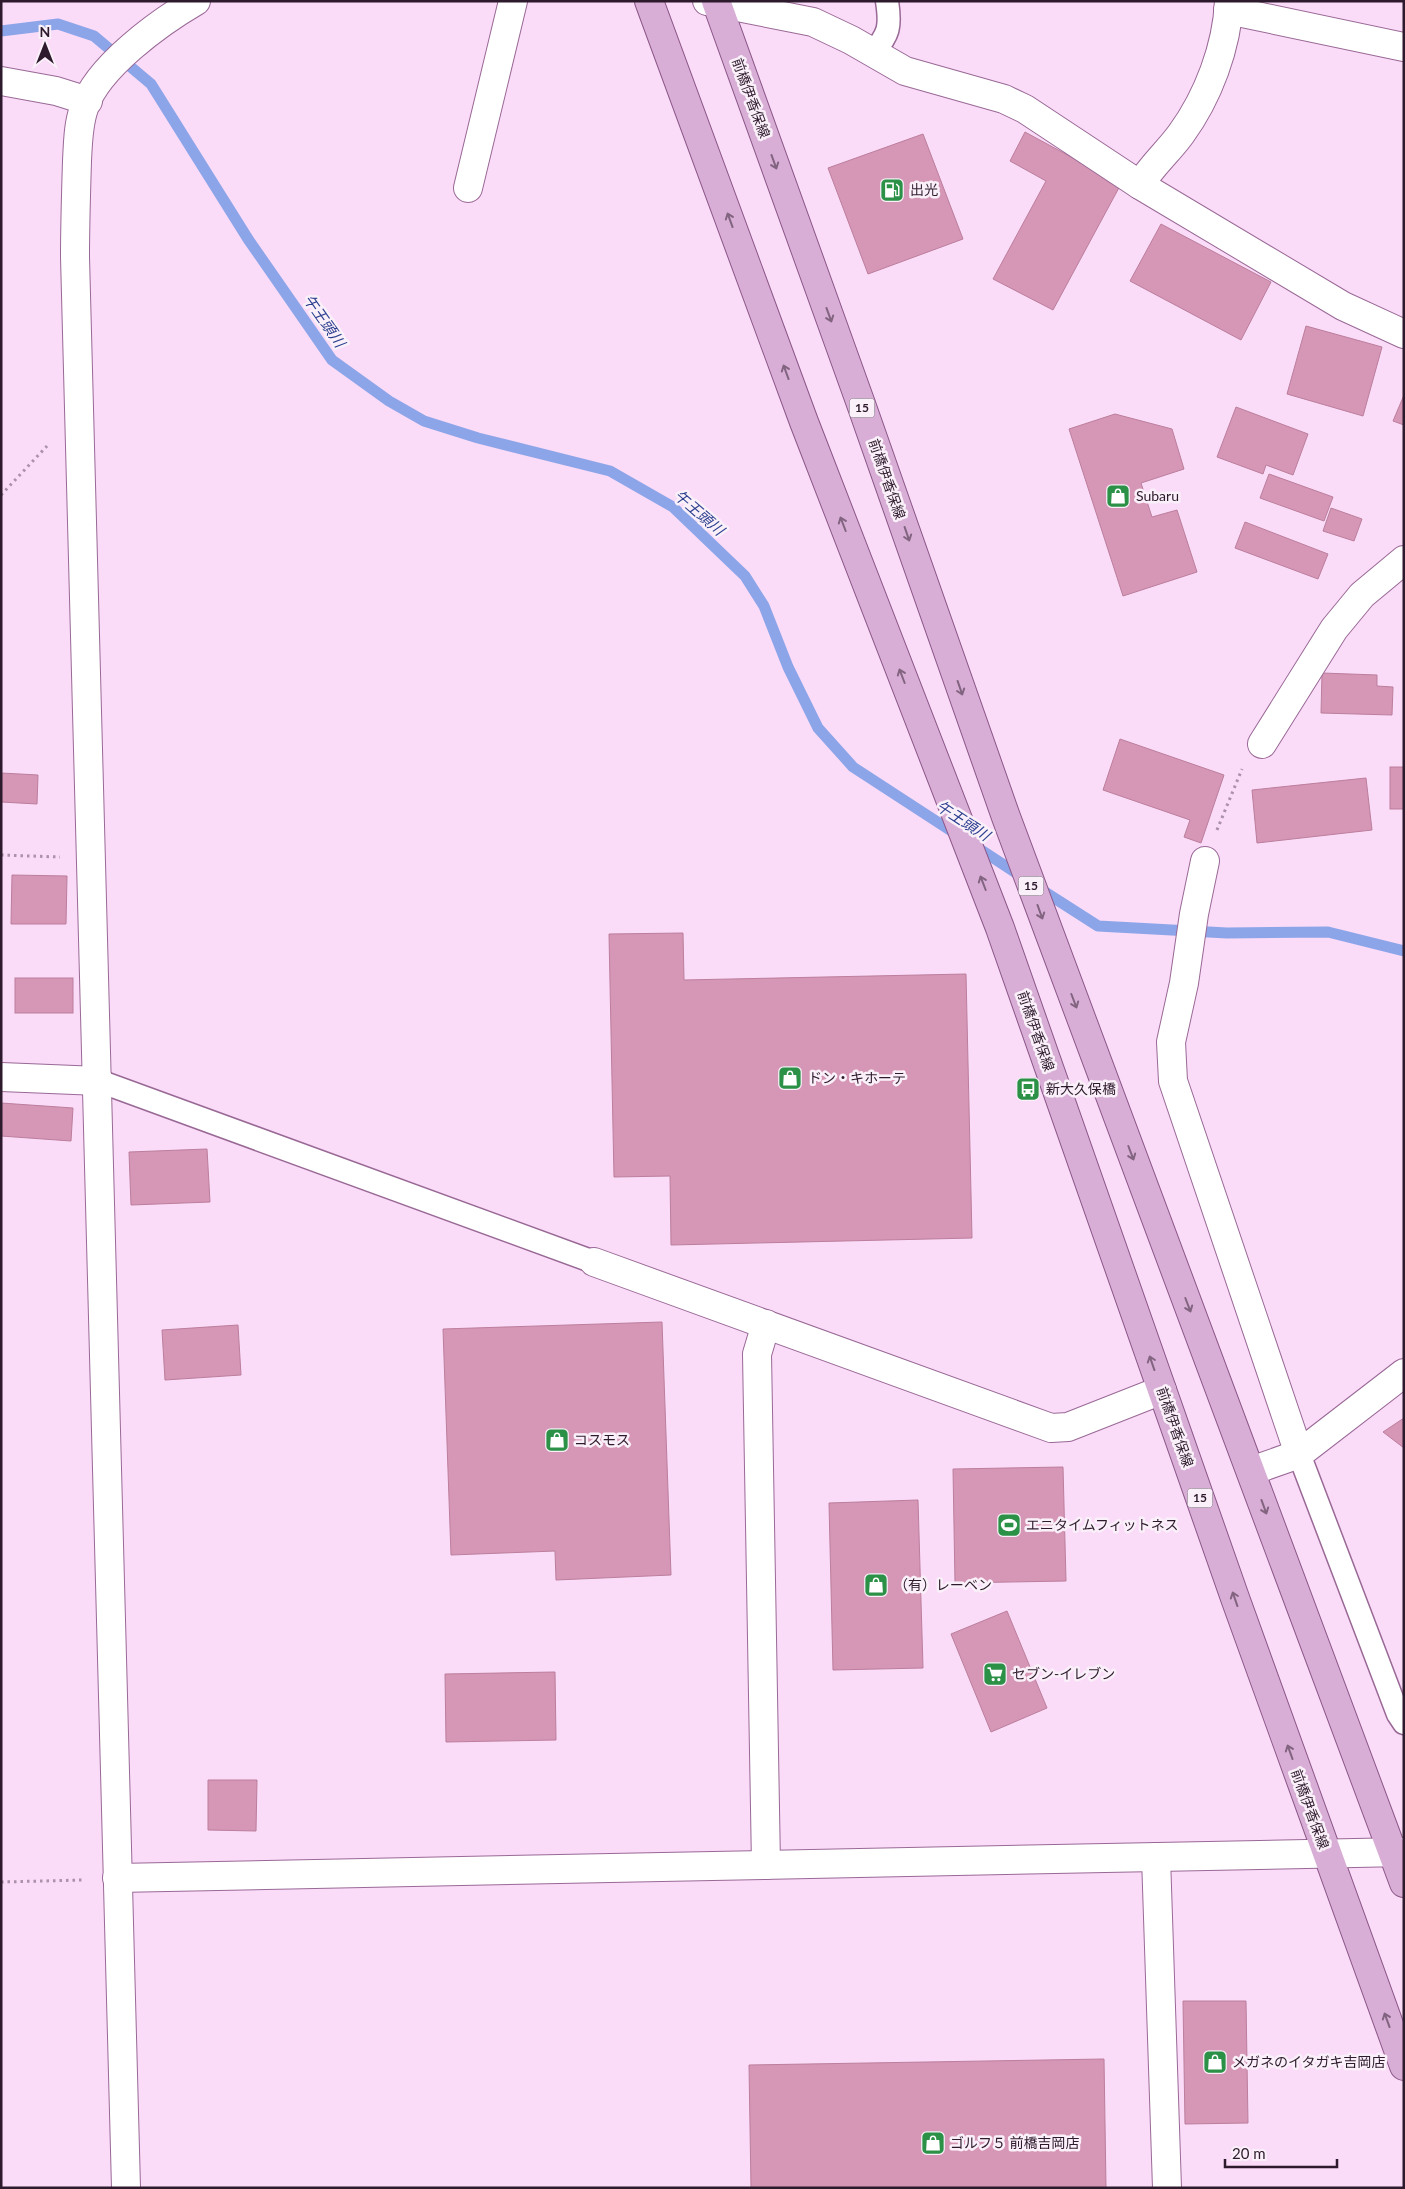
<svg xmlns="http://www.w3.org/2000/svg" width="1405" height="2189" viewBox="0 0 1405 2189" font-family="Lato,'Noto Sans JP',sans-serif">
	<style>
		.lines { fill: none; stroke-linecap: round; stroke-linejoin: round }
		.stream { stroke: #8ca5e9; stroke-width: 11 }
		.building { fill: #d696b5; stroke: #bc7e9d }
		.lane-casing { stroke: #996996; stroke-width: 25 }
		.street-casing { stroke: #996996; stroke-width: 30 }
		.secondary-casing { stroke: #996996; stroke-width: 30 }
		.primary-casing { stroke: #8b5788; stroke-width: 30 }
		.path { stroke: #ab91a9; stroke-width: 3; stroke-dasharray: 2.5 4; stroke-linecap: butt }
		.lane { stroke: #fff; stroke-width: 22 }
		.street { stroke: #fff; stroke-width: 28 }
		.secondary { stroke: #fff; stroke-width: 28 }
		.primary { stroke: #d8aed6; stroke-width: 28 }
		.oneway { stroke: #826481 }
		.labels { text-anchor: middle; stroke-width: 5; stroke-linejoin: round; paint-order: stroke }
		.shield { fill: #faf0f9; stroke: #6a5a6a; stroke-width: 1 }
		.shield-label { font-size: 12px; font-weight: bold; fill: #2d1a2c }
		.street-label { font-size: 14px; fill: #2d1a2c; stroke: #faf0f9 }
		.poi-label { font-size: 14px; fill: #2d1a2c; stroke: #faf0f9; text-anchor: start }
		.water-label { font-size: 15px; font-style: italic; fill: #2b3f8f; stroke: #faf0f9 }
	</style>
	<rect width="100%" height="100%" fill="#fadbf8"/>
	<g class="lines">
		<!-- stream -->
		<g class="stream">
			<path d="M1,31L58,24L94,36L151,84L248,239L332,360L389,401L424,421L478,438L610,471L673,507L745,576L764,606L788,667L818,728L853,767L959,836"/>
			<path d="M975,846L1024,878"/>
			<path d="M1037,887L1098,926L1227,933L1328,932L1404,951"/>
		</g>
	</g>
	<!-- building -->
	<g class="building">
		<path d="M1025,132L1121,184L1053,310L993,279L1046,181L1010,161Z"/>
		<path d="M923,134L963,239L868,274L828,168Z"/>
		<path d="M1161,224L1271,282L1241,340L1130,281Z"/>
		<path d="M1306,326L1382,347L1363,416L1287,394Z"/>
		<path d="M1404,395V425L1393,421Z"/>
		<path d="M1236,407L1308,434L1293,475L1266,465L1263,474L1217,457Z"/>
		<path d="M1115,414L1172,429L1184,469L1141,483L1152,517L1177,510L1197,572L1123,596L1069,429Z"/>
		<path d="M1269,474L1333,497L1324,521L1260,498Z"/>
		<path d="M1331,508L1362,519L1354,541L1323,531Z"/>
		<path d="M1245,522L1328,554L1318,579L1235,548Z"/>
		<path d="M1322,673L1377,675V686L1393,687L1392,715L1321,713Z"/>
		<path d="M1120,739L1224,775L1201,843L1184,837L1190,820L1103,790Z"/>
		<rect x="1390" y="767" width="14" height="42"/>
		<path d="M1,773L38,775L37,804L1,802Z"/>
		<path d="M1366,778L1372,830L1257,843L1252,790Z"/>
		<path d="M12,875L67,876L66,924H11Z"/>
		<path d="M683,933L684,980L966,974L972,1238L671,1245L670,1176L614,1177L609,934Z"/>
		<rect x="15" y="978" width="58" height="35"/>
		<path d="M1,1103L73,1108L71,1141L1,1136Z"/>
		<path d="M207,1149L210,1202L131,1205L129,1152Z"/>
		<path d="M662,1322L671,1575L556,1580L555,1551L451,1555L443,1329Z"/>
		<path d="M238,1325L241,1375L165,1380L162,1330Z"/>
		<path d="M1404,1418V1448L1383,1432Z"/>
		<path d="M1063,1467L1066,1581L955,1583L953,1469Z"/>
		<path d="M918,1500L923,1668L833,1670L829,1503Z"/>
		<path d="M1007,1611L1047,1708L991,1732L951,1634Z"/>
		<path d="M555,1672L556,1740L446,1742L445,1674Z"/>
		<path d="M208,1780H257L256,1831L208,1830Z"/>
		<path d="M1183,2001H1246L1248,2123L1185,2124Z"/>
		<path d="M1104,2059L1106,2188H751L749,2065Z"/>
	</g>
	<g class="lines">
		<!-- lane casing -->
		<g class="lane-casing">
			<g id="lane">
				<path d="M873,53C889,34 891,27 887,1"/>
				<path d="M99,1081L594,1262"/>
				<path d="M1299,1454L1398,1714L1404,1723"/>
			</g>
		</g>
		<!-- street casing -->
		<g class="street-casing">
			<g id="street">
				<path d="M707,1L813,22L851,40L905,71L1004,99L1025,109L1140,185L1343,306L1404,334"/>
				<path d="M1228,10L1404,47"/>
				<path d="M1,81L56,91L88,101"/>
				<path d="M1140,185C1152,165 1168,152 1181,134C1208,97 1227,47 1229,1"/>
				<path d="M468,188L513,1"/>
				<path d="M1262,744L1334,629L1362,595L1404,560"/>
				<path d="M1205,861L1194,914L1184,983L1171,1042L1173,1081L1299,1454"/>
				<path d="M1,1077L99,1081"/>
				<path d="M766,1324L757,1354L766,1865"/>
				<path d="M1251,1471L1299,1454L1404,1373"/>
				<path d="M1156,1857L1167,2188"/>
				<path d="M126,2188C107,1544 98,900 75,257C75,225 76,193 77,161C78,143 78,125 84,108C97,67 160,22 196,1"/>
			</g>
		</g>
		<!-- secondary casing -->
		<g class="secondary-casing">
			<g id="secondary">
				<path d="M594,1262L1051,1428L1068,1427L1162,1390"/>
				<path d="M117,1878L1404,1852"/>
			</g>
		</g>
		<!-- primary casing -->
		<g class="primary-casing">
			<g id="primary">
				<path d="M649,1L804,422L1000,928L1235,1598L1404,2066"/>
				<path d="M716,1L861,404L1006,817L1404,1883"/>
			</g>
		</g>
		<!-- path -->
		<g class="path">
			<path d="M1,495L47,446"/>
			<path d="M1217,830L1242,769"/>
			<path d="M1,855L60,857"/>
			<path d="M1,1882L84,1880"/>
		</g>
		<!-- lane -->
		<use href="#lane" class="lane"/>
		<!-- street -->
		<use href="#street" class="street"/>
		<!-- secondary -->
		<use href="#secondary" class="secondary"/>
		<!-- primary -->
		<use href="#primary" class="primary"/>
	</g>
	<!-- one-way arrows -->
	<defs><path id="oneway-shaft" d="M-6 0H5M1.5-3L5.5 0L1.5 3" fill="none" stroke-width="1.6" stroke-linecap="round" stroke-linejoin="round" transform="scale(1.25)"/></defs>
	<g class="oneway">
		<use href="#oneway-shaft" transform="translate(774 162) rotate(70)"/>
		<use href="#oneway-shaft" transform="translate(730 220) rotate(-110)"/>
		<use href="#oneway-shaft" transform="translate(829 315) rotate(70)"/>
		<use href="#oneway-shaft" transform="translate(786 372) rotate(-110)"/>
		<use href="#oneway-shaft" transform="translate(843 524) rotate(-111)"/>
		<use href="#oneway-shaft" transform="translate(907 534) rotate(71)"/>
		<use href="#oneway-shaft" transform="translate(902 676) rotate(-111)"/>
		<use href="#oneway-shaft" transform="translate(960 688) rotate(71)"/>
		<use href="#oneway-shaft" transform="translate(983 883) rotate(-111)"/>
		<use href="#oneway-shaft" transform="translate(1040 912) rotate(70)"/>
		<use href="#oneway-shaft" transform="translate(1074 1001) rotate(69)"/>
		<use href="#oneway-shaft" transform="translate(1131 1153) rotate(69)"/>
		<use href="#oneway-shaft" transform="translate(1188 1305) rotate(69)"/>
		<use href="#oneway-shaft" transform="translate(1152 1363) rotate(-109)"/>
		<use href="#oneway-shaft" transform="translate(1264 1507) rotate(70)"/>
		<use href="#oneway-shaft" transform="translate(1235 1599) rotate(-109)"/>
		<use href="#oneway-shaft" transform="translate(1290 1752) rotate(-110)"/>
		<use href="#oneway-shaft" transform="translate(1387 2020) rotate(-110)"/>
	</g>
	<!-- icons -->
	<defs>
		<g id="fuel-square" transform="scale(1.25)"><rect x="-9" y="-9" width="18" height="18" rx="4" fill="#2b9147" stroke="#faf0f9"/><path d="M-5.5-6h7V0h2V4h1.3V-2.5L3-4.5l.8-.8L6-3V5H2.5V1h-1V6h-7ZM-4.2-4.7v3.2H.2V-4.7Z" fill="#fff"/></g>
		<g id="shop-square" transform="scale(1.25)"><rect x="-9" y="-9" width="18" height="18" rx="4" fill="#2b9147" stroke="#faf0f9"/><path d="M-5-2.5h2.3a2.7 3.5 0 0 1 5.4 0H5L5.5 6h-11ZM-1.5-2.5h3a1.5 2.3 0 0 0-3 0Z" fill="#fff"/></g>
		<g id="bus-square" transform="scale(1.25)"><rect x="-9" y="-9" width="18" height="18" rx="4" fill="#2b9147" stroke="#faf0f9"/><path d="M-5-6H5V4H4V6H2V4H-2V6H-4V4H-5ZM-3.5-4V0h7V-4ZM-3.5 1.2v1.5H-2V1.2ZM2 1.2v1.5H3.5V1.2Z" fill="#fff"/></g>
		<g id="stadium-square" transform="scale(1.25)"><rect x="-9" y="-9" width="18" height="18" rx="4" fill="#2b9147" stroke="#faf0f9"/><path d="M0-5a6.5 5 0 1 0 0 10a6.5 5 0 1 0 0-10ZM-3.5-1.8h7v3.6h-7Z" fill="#fff"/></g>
		<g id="supermarket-square" transform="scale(1.25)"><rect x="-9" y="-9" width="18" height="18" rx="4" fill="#2b9147" stroke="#faf0f9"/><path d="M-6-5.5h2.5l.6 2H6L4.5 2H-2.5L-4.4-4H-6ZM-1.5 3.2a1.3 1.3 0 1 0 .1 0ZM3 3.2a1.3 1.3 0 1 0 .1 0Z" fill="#fff"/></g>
	</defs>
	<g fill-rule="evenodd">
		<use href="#fuel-square" x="892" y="190"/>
		<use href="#shop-square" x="1118" y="496"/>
		<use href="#shop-square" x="790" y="1078"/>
		<use href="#bus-square" x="1028" y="1089"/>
		<use href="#shop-square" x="557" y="1440"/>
		<use href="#stadium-square" x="1009" y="1525"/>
		<use href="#shop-square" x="876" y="1585"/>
		<use href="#supermarket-square" x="995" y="1674"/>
		<use href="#shop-square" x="1215" y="2062"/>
		<use href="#shop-square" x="933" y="2143"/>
	</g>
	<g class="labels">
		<!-- shield labels -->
		<g class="shield">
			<rect x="849.5" y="398.5" width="25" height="19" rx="4"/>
			<rect x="1018.5" y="876.5" width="25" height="19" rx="4"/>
			<rect x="1187.5" y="1488.5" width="25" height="19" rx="4"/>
		</g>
		<g class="shield-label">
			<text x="862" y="412">15</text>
			<text x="1031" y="890">15</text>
			<text x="1200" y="1502">15</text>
		</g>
		<!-- street labels -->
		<g class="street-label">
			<text transform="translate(751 98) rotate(70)" y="5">前橋伊香保線</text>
			<text transform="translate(887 479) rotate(71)" y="5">前橋伊香保線</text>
			<text transform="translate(1036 1031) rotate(71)" y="5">前橋伊香保線</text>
			<text transform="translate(1175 1427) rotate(71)" y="5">前橋伊香保線</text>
			<text transform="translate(1310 1809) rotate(70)" y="5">前橋伊香保線</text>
		</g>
		<!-- poi labels -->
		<g class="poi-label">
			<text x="910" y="195">出光</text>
			<text x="1136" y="501">Subaru</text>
			<text x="808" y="1083">ドン・キホーテ</text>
			<text x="1046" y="1094">新大久保橋</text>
			<text x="574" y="1445">コスモス</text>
			<text x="1026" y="1530">エニタイムフィットネス</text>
			<text x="894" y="1590">（有）レーベン</text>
			<text x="1012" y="1679">セブン-イレブン</text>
			<text x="1232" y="2067">メガネのイタガキ吉岡店</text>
			<text x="950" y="2148">ゴルフ５ 前橋吉岡店</text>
		</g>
		<!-- water labels -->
		<g class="water-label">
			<text transform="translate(324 321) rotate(55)" y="5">午王頭川</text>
			<text transform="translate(699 513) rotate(41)" y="5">午王頭川</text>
			<text transform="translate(963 821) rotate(33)" y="5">午王頭川</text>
		</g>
	</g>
	<!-- border -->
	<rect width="1405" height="2189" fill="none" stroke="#2d1a2c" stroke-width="5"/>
	<!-- north arrow -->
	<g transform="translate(45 45)" stroke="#faf0f9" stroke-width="4" paint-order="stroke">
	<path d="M0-4L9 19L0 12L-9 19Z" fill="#2d1a2c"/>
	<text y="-8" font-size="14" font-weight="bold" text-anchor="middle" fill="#2d1a2c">N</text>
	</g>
	<!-- scale -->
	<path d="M1225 2159v8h112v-8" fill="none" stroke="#2d1a2c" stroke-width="2.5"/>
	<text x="1232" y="2159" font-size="15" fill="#2d1a2c" stroke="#faf0f9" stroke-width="4" paint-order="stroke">20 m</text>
</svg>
